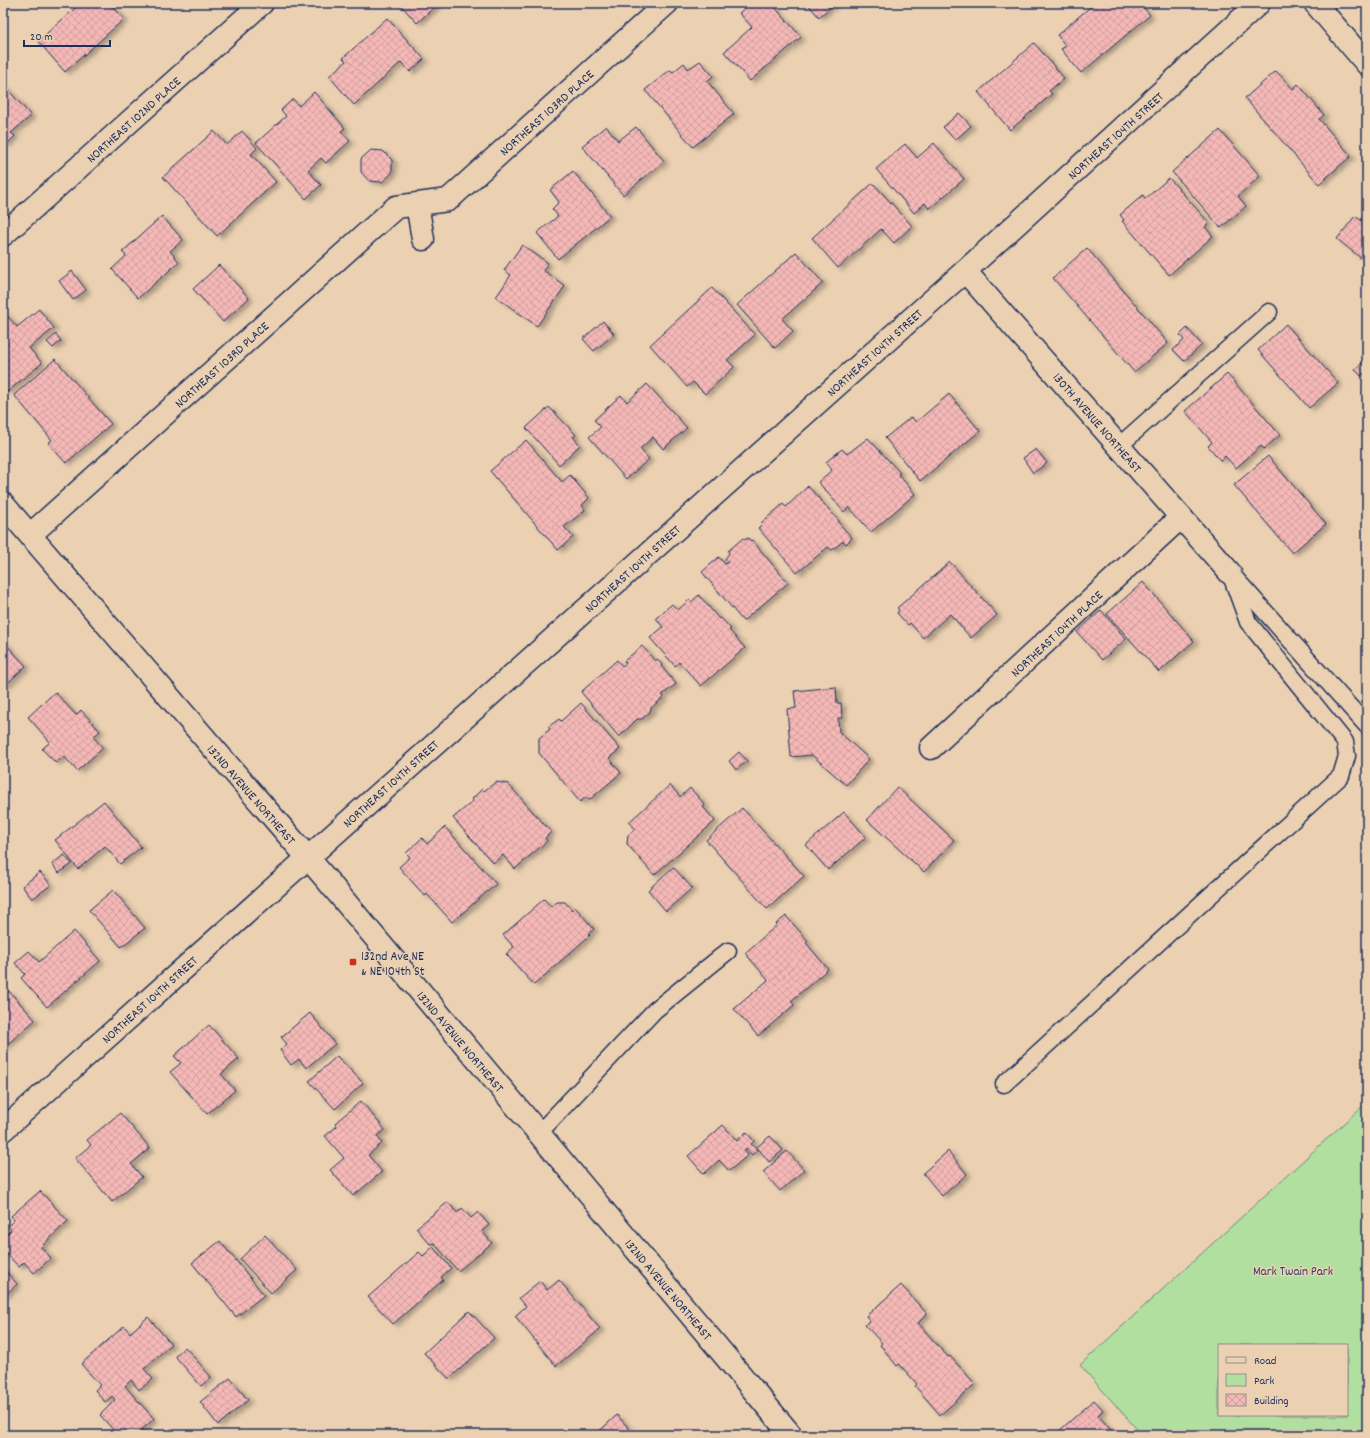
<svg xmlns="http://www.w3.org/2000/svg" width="1370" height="1438" viewBox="0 0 1370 1438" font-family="Dekko,sans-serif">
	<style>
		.green { fill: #b1df9f; stroke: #66877e; fill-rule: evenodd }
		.building { fill: url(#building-cross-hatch); stroke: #1b2f5e; filter: url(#shadow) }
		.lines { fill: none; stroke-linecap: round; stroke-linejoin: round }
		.lane-casing { stroke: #1b2f5e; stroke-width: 19 }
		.street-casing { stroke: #1b2f5e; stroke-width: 25 }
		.secondary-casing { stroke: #1b2f5e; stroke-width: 25 }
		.lane { stroke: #ebd1b2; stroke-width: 16 }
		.street { stroke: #ebd1b2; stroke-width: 22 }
		.secondary { stroke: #ebd1b2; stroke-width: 22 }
		.poi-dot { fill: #c8321e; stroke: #ebd1b2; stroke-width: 1.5 }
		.labels { text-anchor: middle; stroke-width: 3; stroke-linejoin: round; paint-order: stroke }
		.street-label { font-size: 13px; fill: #1b2f5e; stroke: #ebd1b2 }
		.poi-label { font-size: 13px; fill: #1b2f5e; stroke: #ebd1b2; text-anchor: start }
		.park-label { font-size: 13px; fill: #2a4164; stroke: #ebd1b2 }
	</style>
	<defs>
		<pattern id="building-cross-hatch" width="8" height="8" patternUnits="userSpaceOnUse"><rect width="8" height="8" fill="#f4b8b6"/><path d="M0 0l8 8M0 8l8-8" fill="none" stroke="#d19e9f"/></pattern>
		<filter id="shadow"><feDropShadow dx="4.5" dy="2.5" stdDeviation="2" flood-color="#0004"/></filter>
	</defs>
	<rect width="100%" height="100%" fill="#ebd1b2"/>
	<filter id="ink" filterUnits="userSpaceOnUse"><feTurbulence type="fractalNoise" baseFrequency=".025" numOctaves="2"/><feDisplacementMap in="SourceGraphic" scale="8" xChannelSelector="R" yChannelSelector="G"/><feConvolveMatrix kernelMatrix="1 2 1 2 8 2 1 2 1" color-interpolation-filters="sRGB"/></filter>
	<g filter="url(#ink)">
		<!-- green -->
		<path class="green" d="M1367,1102V1435H1142L1080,1365ZM1219,1345H1347V1415H1219Z"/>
		<!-- building -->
		<g class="building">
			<path d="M81,3H110L124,19L65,72L38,41Z"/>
			<path d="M399,3H439L417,23Z"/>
			<path d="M751,3H771L801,37L750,81L724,52L752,27L739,13Z"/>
			<path d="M807,3H835L819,17Z"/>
			<path d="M1095,3H1139L1150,15L1081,73L1061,49L1066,46L1057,35Z"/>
			<path d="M387,18L424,59L410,72L401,62L354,105L329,76L346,61L343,58Z"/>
			<path d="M1034,43L1064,78L1049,91L1052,94L1010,130L978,92Z"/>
			<path d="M700,61L713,76L707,81L734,114L693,147L645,90L670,70L673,72L684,63L688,69Z"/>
			<path d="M1276,71L1293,89L1298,84L1324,115L1319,119L1351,156L1319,184L1245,98Z"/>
			<path d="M3,84L31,116L11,133L15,136L6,145L3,142Z"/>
			<path d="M314,92L345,128L341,131L350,141L326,163L321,158L308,170L321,185L306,199L256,143L286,116L281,110L293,99L299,106Z"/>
			<path d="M959,113L971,126L955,140L943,127Z"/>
			<path d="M606,126L618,141L636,127L664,161L623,195L582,146Z"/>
			<path d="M1220,130L1260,176L1238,196L1246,206L1221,228L1172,172Z"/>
			<path d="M214,131L227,145L242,131L257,148L251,154L276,182L217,236L163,177Z"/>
			<path d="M934,143L964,179L929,209L925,203L914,213L876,169L905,144L917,158Z"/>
			<path d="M371,150L383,151L392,160V173L382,182L369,181L361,172V159Z"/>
			<path d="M573,171L610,216L558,259L537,233L558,216L552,209L559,202L550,190Z"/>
			<path d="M1169,178L1209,223L1205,227L1213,236L1169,275L1122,221L1124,220L1120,215L1143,195L1145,199Z"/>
			<path d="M873,183L912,226L894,243L881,229L838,268L812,238Z"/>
			<path d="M162,216L183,240L170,251L179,262L138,298L112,269L126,256L122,252Z"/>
			<path d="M1355,216L1367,225V263L1337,239Z"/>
			<path d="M522,245L548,263L543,270L565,286L537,326L496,297L511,275L504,270Z"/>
			<path d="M1087,248L1168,343L1134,372L1053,278Z"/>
			<path d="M796,252L823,283L782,319L793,331L775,348L737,305Z"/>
			<path d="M219,265L249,298L223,322L193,289Z"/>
			<path d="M72,271L86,290L73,300L59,281Z"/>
			<path d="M712,288L755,335L727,360L734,367L705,394L693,382L687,387L650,345Z"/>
			<path d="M39,309L54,328L29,348L42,363L7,392L3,388V311L17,327Z"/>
			<path d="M603,321L614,334L594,351L583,339Z"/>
			<path d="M1286,324L1338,383L1309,408L1258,350Z"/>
			<path d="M1187,328L1202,345L1184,361L1173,350L1184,340L1180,335Z"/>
			<path d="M56,334L61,341L53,348L47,342Z"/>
			<path d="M55,359L111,424L66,463L48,443L52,440L14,395Z"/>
			<path d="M1367,359V377L1364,373L1361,376L1355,369Z"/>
			<path d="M1227,374L1280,435L1264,449L1261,446L1236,468L1225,456L1221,461L1208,446L1212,442L1185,411Z"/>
			<path d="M647,384L687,428L663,449L653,437L640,449L649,459L626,479L589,437L601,427L594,420L621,395L627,402Z"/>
			<path d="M949,394L980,431L920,481L885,438L911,417L916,422Z"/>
			<path d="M549,407L576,435L573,437L580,445L559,465L526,428Z"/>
			<path d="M868,438L900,473L898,474L915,494L871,532L849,507L844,512L818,482L832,470L826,462L842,449L847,454Z"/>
			<path d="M526,440L562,482L570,475L589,498L582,505L585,510L564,527L573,537L558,550L490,471Z"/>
			<path d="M1036,449L1047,463L1033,473L1023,458Z"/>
			<path d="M1268,456L1326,524L1292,553L1234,485Z"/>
			<path d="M808,486L839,521L838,522L852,538L846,544L843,541L832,550L828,547L797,573L758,528L762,524L761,523L783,504L786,507Z"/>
			<path d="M743,538L744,540L748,538L751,541L752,540L788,583L743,621L702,572L719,557L725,564L728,562L725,559L729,553L728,551Z"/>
			<path d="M950,562L997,615L971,638L950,614L923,638L910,623L908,625L897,613L899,610L897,608Z"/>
			<path d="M1143,582L1194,641L1159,672L1107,614Z"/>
			<path d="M699,595L719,619L721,618L731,629L729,630L745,648L701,686L679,662L675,666L650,638L663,627L656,618L672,604L678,610L689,600L691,602Z"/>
			<path d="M1101,610L1126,639L1102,660L1077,632Z"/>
			<path d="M3,641L26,666L3,687Z"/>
			<path d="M642,646L655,661L657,659L662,665L661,666L676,684L662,695L664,697L651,708L650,712L642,719H637L619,737L581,692L617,660L623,667L626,663L624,661Z"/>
			<path d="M836,687L837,703H841L842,718H838L839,732L869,759L846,785L812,755L791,757L787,709L796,708L794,691Z"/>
			<path d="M55,692L76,715L81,710L100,731L93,737L103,748L77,771L64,756L56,763L42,749L50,742L28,717Z"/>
			<path d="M581,703L620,749L609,758L621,773L589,800L586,797L580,802L539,753V738L550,729L548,727L559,719L561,721Z"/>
			<path d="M739,752L747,761L736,770L729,761Z"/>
			<path d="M496,782L508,784L551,832L545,838L547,841L515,869L503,855L493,863L453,818L473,801L472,799L482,789L484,791Z"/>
			<path d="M670,785L680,797L690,788L705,805L703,807L715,821L654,875L627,844L628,835L635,829L629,822Z"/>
			<path d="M897,787L954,840L924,872L867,820Z"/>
			<path d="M104,801L141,847L120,864L105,846L78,869L55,840Z"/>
			<path d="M742,808L804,876L767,909L706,840Z"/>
			<path d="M844,812L866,837L828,870L806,845Z"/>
			<path d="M445,827L496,884L452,922L427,894L425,896L399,867L410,857L406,853L422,838L427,844Z"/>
			<path d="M64,855L72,864L59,873L52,864Z"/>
			<path d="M673,867L692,888L666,911L648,890Z"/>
			<path d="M40,872L51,885L32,899L22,886Z"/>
			<path d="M113,890L145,928L121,947L89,910Z"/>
			<path d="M544,899L551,907L557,902H565L572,910L575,907L594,929L588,934L590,935L534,985L506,954L514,947L503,935Z"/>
			<path d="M786,916L808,941L806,943L828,969L791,1001L794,1005L758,1036L734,1009L768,980L745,953L777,925L776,924Z"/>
			<path d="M74,931L100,961L47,1007L21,978L25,974L15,963L29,951L39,962Z"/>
			<path d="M9,991L35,1020L3,1048V996Z"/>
			<path d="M310,1013L335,1044L306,1068L299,1059L291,1065L280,1050L287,1044L281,1037Z"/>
			<path d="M209,1025L239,1059L221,1074L235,1090L207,1114L170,1072L181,1063L174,1056Z"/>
			<path d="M337,1056L363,1083L335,1109L309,1081Z"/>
			<path d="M361,1101L385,1130L377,1136L382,1143L368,1155L382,1172L353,1196L330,1170L344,1158L325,1136L337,1126L335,1123Z"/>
			<path d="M120,1113L150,1148L131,1164L142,1177L112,1202L75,1158L91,1145L87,1140Z"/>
			<path d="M723,1125L737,1141L746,1132L754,1141L751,1144L757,1150L752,1155L746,1148L744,1150L748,1155L729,1171L719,1160L704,1174L688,1156Z"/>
			<path d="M770,1136L783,1150L769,1162L757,1147Z"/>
			<path d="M787,1151L804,1170L780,1191L763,1172Z"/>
			<path d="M948,1151L967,1174L942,1196L923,1173Z"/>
			<path d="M40,1191L68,1221L41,1247L51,1258L34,1273L24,1262L19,1267L3,1250V1238L11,1230L8,1226L14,1220L11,1216Z"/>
			<path d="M448,1202L457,1213L462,1208L471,1218L478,1212L489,1225L482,1231L492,1243L458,1271L434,1243L430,1244L416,1228Z"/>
			<path d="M265,1235L297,1270L271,1293L240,1259Z"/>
			<path d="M220,1241L264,1295L236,1317L192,1263Z"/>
			<path d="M433,1247L451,1268L441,1277L443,1280L393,1324L368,1297L419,1252L423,1256Z"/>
			<path d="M3,1268L17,1284L3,1297Z"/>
			<path d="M559,1280L600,1329L556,1366L515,1316L526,1306L519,1298L540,1281L547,1290Z"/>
			<path d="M901,1285L927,1314L918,1323L948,1357L950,1356L975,1384L940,1415L915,1386L917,1384L899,1364L897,1366L880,1345L882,1343L865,1325L870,1321L866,1316Z"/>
			<path d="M469,1311L494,1338L449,1379L424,1353Z"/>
			<path d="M148,1317L171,1344L144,1369L153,1379L139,1390L131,1380L125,1386L154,1419L135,1435H118L100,1415L115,1400L112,1396L105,1402L95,1390L100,1385L81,1364L124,1326L130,1333Z"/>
			<path d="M185,1347L211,1377L201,1386L175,1356Z"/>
			<path d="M230,1378L248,1400L218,1425L200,1402Z"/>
			<path d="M1094,1400L1103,1410L1098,1415L1114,1434L1113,1435H1063L1059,1431Z"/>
			<path d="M617,1415L635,1435H595Z"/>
		</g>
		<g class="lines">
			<!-- lane casing -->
			<g class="lane-casing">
				<g id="lane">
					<path d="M1119,446L1269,312"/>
					<path d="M1235,578L1367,726"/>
					<path d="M1004,1084L1341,776L1347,756L1345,742L1248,622L1230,573"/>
					<path d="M539,1133L655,1010L728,951"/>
				</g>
			</g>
			<!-- street casing -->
			<g class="street-casing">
				<g id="street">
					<path d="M1315,3L1367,64"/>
					<path d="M417,204L423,239"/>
					<path d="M3,235L262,3"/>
					<path d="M965,271L1230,573"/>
					<path d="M30,535L396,207L448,200L667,3"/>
					<path d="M931,748L1181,517"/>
					<path d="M3,1130L965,271L1259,3"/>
				</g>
			</g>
			<!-- secondary casing -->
			<g class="secondary-casing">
				<path id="secondary" d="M3,504L327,880L791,1435"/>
			</g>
			<!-- lane -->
			<use href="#lane" class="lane"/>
			<!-- street -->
			<use href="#street" class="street"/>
			<!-- secondary -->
			<use href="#secondary" class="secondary"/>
		</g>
	</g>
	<!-- markers -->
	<rect class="poi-dot" x="349" y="958" width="8" height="8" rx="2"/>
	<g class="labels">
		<!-- street labels -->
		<g class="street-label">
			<text transform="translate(546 112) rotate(-42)" y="5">NORTHEAST 103RD PLACE</text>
			<text transform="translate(133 119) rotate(-42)" y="5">NORTHEAST 102ND PLACE</text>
			<text transform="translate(1115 135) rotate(-42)" y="5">NORTHEAST 104TH STREET</text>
			<text transform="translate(874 352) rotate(-42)" y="5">NORTHEAST 104TH STREET</text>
			<text transform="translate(221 364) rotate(-42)" y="5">NORTHEAST 103RD PLACE</text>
			<text transform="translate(1098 422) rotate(49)" y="5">130TH AVENUE NORTHEAST</text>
			<text transform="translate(632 568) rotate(-42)" y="5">NORTHEAST 104TH STREET</text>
			<text transform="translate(1056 633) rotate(-43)" y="5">NORTHEAST 104TH PLACE</text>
			<text transform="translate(390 783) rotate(-42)" y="5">NORTHEAST 104TH STREET</text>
			<text transform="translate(252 794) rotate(49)" y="5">132ND AVENUE NORTHEAST</text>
			<text transform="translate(149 999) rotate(-42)" y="5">NORTHEAST 104TH STREET</text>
			<text transform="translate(461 1041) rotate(50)" y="5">132ND AVENUE NORTHEAST</text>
			<text transform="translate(669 1289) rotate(50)" y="5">132ND AVENUE NORTHEAST</text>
		</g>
		<!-- poi labels -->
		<g class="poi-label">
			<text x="361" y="960">132nd Ave NE<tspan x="361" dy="15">&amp; NE 104th St</tspan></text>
		</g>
		<!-- park labels -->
		<g class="park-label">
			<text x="1293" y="1275">Mark Twain Park</text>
		</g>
	</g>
	<!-- margin -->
	<rect width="1370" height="1438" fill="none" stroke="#ebd1b2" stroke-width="16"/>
	<rect x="8" y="8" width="1354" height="1422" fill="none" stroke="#1b2f5e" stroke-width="1.5" filter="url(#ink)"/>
	<!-- legend -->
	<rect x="1218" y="1344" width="130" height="72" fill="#ebd1b2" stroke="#989090"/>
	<rect x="1226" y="1357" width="20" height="6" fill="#ebd1b2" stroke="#989090"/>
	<text x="1254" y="1364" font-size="12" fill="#1b2f5e">Road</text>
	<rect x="1226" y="1374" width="20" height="12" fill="#b1df9f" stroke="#989090"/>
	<text x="1254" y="1384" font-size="12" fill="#1b2f5e">Park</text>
	<rect x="1226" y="1394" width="20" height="12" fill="url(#building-cross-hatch)" stroke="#989090"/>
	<text x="1254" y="1404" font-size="12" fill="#1b2f5e">Building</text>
	<!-- scale -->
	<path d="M24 40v6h86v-6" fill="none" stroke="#1b2f5e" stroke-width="2"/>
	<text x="30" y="40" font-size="12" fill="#1b2f5e" stroke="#ebd1b2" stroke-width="3" paint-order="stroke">20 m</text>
</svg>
